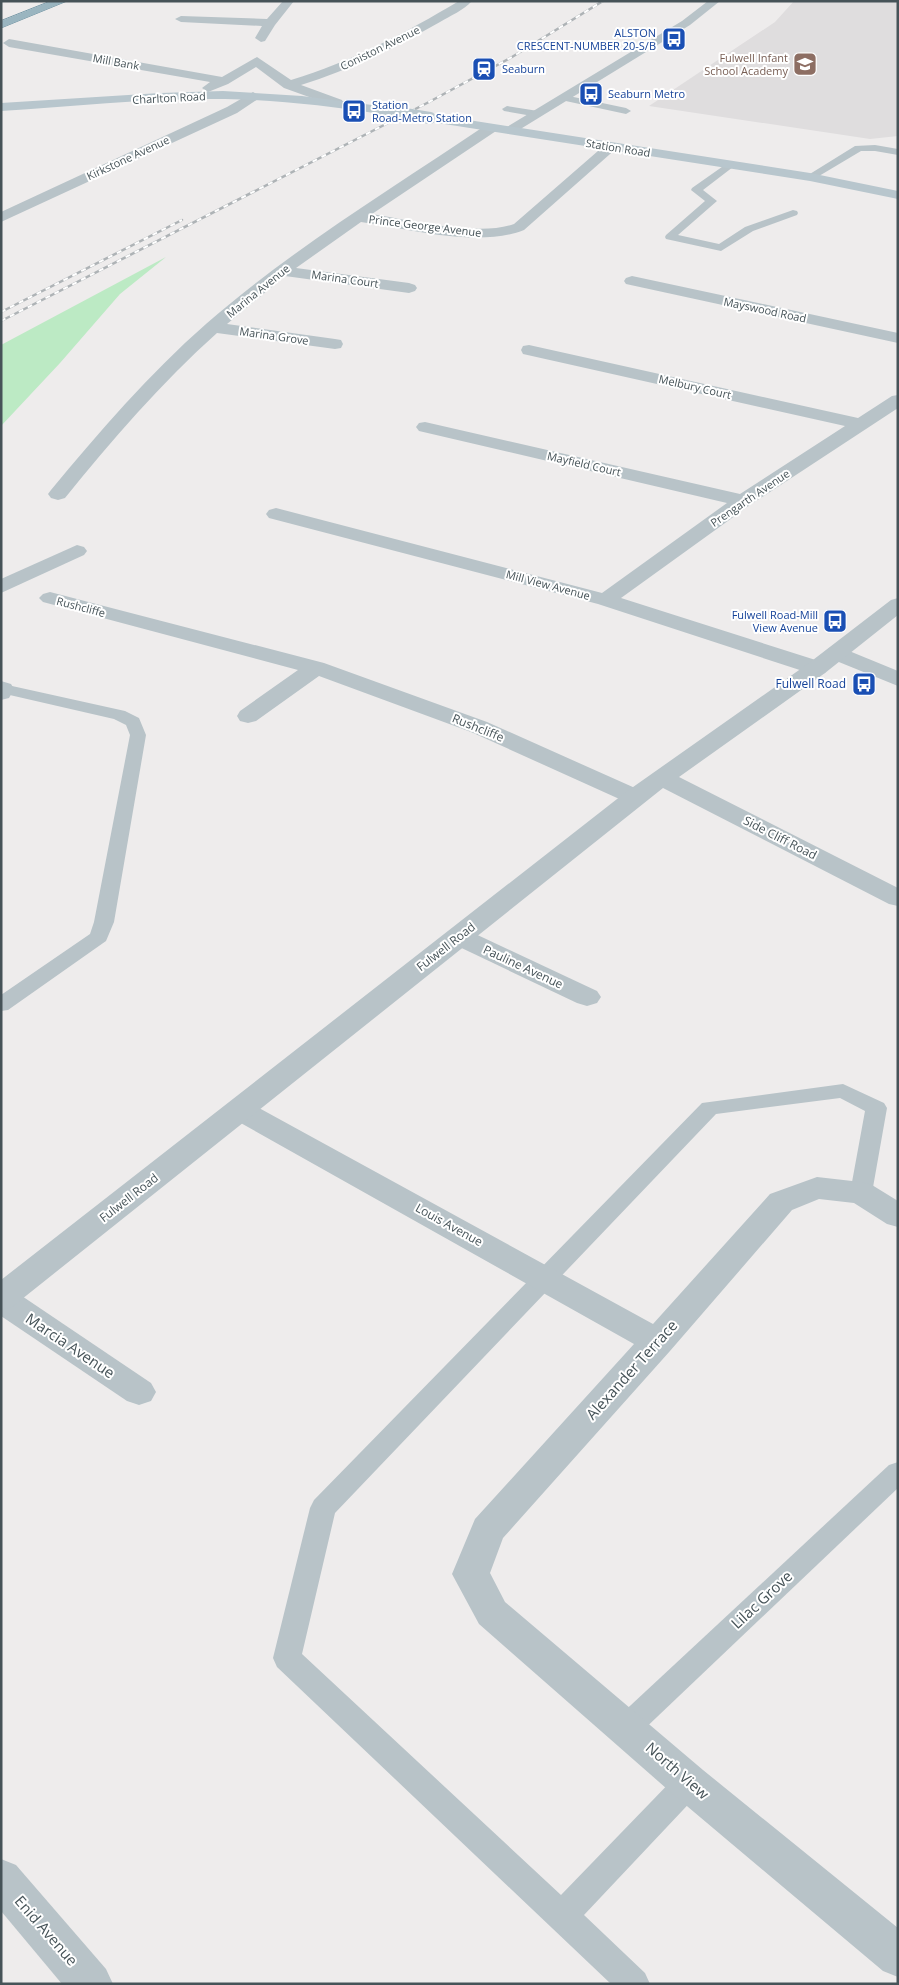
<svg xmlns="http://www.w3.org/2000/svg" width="899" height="1985" viewBox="0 0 899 1985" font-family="'Open Sans',sans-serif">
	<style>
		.education { fill: #dfddde }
		.green { fill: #bceac4 }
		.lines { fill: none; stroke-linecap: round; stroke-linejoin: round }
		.trunk-casing { stroke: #7294a3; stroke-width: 1 }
		.service { fill: #b8c3c8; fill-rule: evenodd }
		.minor { fill: #b8c3c8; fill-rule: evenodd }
		.tertiary { fill: #b8c3c8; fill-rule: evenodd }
		.secondary { fill: #b8c6cd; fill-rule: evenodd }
		.trunk { fill: #9ab5c0; fill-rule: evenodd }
		.rail-casing { stroke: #aeb3b6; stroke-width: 2.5 }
		.rail { stroke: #fff; stroke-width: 2; stroke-dasharray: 5; stroke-linecap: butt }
		.secondary-bridge { stroke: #b8c6cd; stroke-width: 12 }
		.labels { text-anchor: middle; stroke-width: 4; stroke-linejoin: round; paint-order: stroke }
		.far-transit-label { font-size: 11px; fill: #164399; stroke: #fff; text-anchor: start }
		.far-street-label { font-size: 11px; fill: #465358; stroke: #fff }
		.far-education-label { font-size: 11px; fill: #785e54; stroke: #fff; text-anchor: end }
		.transit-label { font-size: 12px; fill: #164399; stroke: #fff; text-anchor: end }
		.street-label { font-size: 12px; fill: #465358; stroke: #fff }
		.near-street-label { font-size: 15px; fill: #465358; stroke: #fff }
	</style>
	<rect width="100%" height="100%" fill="#eeecec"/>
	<!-- education -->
	<path class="education" d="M794,1H898V136L870,139L649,106L775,22Z"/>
	<!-- green -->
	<path class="green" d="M166,257L120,294L60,363L1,426V345Z"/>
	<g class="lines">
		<!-- trunk casing -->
		<g class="trunk-casing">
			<path id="trunk" d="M51,1H67L1,28V21Z"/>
		</g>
		<!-- service -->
		<g class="service">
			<path d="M564,95L626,108L631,111L626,114L561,100L559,98Z"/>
			<path d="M507,106L538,111L543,114L538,117L504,111L502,109Z"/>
			<path d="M875,145L898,149V155L875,151H861L814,179L810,180L805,177L855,146Z"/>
			<path d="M729,162L734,165L733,167L703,190L717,201L678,235L719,244L745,227L793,210L797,211L798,213L797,215L753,231L721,251L666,239L665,237L666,235L705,201L691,190L692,188Z"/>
			<path d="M3,684L125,711L139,718L146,735L114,922L106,941L8,1010L1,1011V995L90,934L94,922L130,735L126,725L114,719L1,693V685Z"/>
			<path d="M843,1084L884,1103L887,1108L872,1193L869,1199L861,1201L853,1199L850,1193L865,1111L840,1098L716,1114L335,1513L302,1654L561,1895L679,1773L689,1769L699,1773L704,1783L699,1793L584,1915L645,1973L650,1984H611L277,1667L273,1658L310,1508L314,1500L702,1103Z"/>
			<path d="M898,1462V1488L637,1736L627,1740L617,1736L613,1727L617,1718L889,1465Z"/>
		</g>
		<!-- minor -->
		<g class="minor">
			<path d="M283,1H294L275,25L265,41L261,42L255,38L262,26L181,22L175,19L181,16L267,19Z"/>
			<path d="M459,1H472C464,10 450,16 440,22C396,47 350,70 301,85L342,100L343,103L337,107L284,88L256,67L228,84L208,92L202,88L210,82L9,47L3,43L9,39L222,77L257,57L291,80C351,62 405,33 459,1Z"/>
			<path d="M708,1H720L690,25L514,133L509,134L502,130L682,21Z"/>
			<path d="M253,92L259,96L258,99L237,113L1,222V212L227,107Z"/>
			<path d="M491,124L498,128L496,131L372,214C410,220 479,237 514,224L606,144H616L618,147L524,230C479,248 409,229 361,222L296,268L409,283L415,285L417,288L415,291L409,293L285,276L227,324L335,339L341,340L343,344L341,348L335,349L217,333C161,383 112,440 65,498L58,500L51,498L48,494L51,490C99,432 149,374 206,324C292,249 391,189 486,125Z"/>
			<path d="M632,276L898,333V343L626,284L624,281L626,278Z"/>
			<path d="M529,345L858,418L892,396L898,395V408L750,505L621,598L825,663L828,668L825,673L817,675L809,673L598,604L269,518L266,514L269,510L276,508L602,593L727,503L419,431L416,427L419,423L425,422L740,494L845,426L523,354L521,350L523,346Z"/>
			<path d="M77,545L84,547L87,551L84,555L1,593V579Z"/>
			<path d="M50,592L324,663L487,722L644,792L647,797L644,802L635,804L626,802L471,732L319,676L256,721L248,723L240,721L237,716L240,711L298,670L43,602L39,598L43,594Z"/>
			<path d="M837,646L898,671V686L829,658L826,653L829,648Z"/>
			<path d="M1,681L11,684L14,689L9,698L1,700Z"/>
			<path d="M460,929L469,931L597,991L601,997L597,1003L587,1006L577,1003L451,943L447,937L451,931Z"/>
			<path d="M240,1100L250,1103L653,1324L770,1194L817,1177L861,1182L872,1185L898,1201V1227L887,1224L854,1203L819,1199L792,1210L670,1351L503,1538L490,1573L505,1602L703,1770L898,1928V1977L883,1971L675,1796L479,1624L452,1574L475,1519L634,1344L230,1117L225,1110L230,1103Z"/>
			<path d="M1,1287L13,1290L151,1383L156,1392L151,1401L139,1405L127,1401L1,1316Z"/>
			<path d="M1,1859L16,1865L106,1969L113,1984H62L1,1911Z"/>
		</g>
		<!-- tertiary -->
		<path class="tertiary" d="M898,598V615L825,673L679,777L898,888V906L889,904L663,788L12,1307L1,1310V1280L626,792L809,663L891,600Z"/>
		<!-- secondary -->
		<g class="secondary">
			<path d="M223,91L302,96L380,106L386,110L380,114C329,106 277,100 225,99C150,98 76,106 1,111V103L160,93Z"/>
			<path d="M430,114L810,173L898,191V199L810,181L425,121L423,118Z"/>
		</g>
		<!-- trunk -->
		<use href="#trunk" class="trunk"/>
		<!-- rail casing -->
		<g class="rail-casing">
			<g id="rail">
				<path d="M1,312L182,220"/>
				<path d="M1,321L429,102L512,57L603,1"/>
			</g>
		</g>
		<!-- rail -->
		<use href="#rail" class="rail"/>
		<!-- secondary-bridge -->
		<path class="secondary-bridge" d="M380,110L430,118"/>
	</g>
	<!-- icons -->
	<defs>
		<g id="bus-square" transform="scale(1.25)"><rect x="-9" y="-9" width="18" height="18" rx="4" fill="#1a4fb4" stroke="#fff"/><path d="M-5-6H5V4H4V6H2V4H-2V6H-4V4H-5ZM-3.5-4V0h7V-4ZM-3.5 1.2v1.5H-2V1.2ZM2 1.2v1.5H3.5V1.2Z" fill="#fff"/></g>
		<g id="school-square" transform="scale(1.25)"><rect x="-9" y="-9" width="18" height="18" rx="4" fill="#8d6e63" stroke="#fff"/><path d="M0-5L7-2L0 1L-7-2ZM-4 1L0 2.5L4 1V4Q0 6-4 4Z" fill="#fff"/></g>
		<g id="station-square" transform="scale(1.25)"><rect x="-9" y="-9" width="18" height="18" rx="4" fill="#1a4fb4" stroke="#fff"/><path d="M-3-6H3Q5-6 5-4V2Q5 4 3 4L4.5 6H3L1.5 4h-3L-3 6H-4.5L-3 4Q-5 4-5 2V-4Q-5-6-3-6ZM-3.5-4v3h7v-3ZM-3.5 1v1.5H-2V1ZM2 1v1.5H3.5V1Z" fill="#fff"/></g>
	</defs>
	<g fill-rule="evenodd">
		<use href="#bus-square" x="674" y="39"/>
		<use href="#school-square" x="805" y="64"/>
		<use href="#station-square" x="484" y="69"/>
		<use href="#bus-square" x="591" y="94"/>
		<use href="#bus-square" x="354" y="111"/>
		<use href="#bus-square" x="835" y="621"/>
		<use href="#bus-square" x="864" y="684"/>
	</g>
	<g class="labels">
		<!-- far-transit labels -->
		<g class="far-transit-label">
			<text x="656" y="37" text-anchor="end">ALSTON<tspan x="656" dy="13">CRESCENT-NUMBER 20-S/B</tspan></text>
			<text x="502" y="73">Seaburn</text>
			<text x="608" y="98">Seaburn Metro</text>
			<text x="372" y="109">Station<tspan x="372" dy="13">Road-Metro Station</tspan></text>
			<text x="818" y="619" text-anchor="end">Fulwell Road-Mill<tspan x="818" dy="13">View Avenue</tspan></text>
		</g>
		<!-- far-street labels -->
		<g class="far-street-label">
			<text transform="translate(380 48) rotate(-26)" y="4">Coniston Avenue</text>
			<text transform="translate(116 62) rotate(10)" y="4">Mill Bank</text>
			<text transform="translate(169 98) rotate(-3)" y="4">Charlton Road</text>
			<text transform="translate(618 148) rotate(9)" y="4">Station Road</text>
			<text transform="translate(128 158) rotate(-25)" y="4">Kirkstone Avenue</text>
			<text transform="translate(425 226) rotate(7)" y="4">Prince George Avenue</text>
			<text transform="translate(345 279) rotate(8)" y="4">Marina Court</text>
			<text transform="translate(258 291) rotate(-39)" y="4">Marina Avenue</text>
			<text transform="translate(765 310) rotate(12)" y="4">Mayswood Road</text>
			<text transform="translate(274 336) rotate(8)" y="4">Marina Grove</text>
			<text transform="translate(695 387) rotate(13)" y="4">Melbury Court</text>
			<text transform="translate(584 464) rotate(13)" y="4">Mayfield Court</text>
			<text transform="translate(750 498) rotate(-34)" y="4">Prengarth Avenue</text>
			<text transform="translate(548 585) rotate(15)" y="4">Mill View Avenue</text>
			<text transform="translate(81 607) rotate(15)" y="4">Rushcliffe</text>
		</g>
		<!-- far-education labels -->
		<g class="far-education-label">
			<text x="788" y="62">Fulwell Infant<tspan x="788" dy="13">School Academy</tspan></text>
		</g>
		<!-- transit labels -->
		<g class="transit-label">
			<text x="846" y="688">Fulwell Road</text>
		</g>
		<!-- street labels -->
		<g class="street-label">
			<text transform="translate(478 728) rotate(22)" y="4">Rushcliffe</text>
			<text transform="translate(780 838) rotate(27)" y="4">Side Cliff Road</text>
			<text transform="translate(446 947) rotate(-38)" y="4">Fulwell Road</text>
			<text transform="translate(523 967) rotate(25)" y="4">Pauline Avenue</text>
			<text transform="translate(129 1198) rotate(-38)" y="4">Fulwell Road</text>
			<text transform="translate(449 1225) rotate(29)" y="4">Louis Avenue</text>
		</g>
		<!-- near-street labels -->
		<g class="near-street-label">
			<text transform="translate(70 1346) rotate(34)" y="5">Marcia Avenue</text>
			<text transform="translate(632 1370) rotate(-48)" y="5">Alexander Terrace</text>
			<text transform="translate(762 1600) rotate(-43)" y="5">Lilac Grove</text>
			<text transform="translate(677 1771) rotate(41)" y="5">North View</text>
			<text transform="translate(46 1931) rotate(49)" y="5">Enid Avenue</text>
		</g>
	</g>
	<!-- border -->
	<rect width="899" height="1985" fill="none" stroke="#465358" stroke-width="5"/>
</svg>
